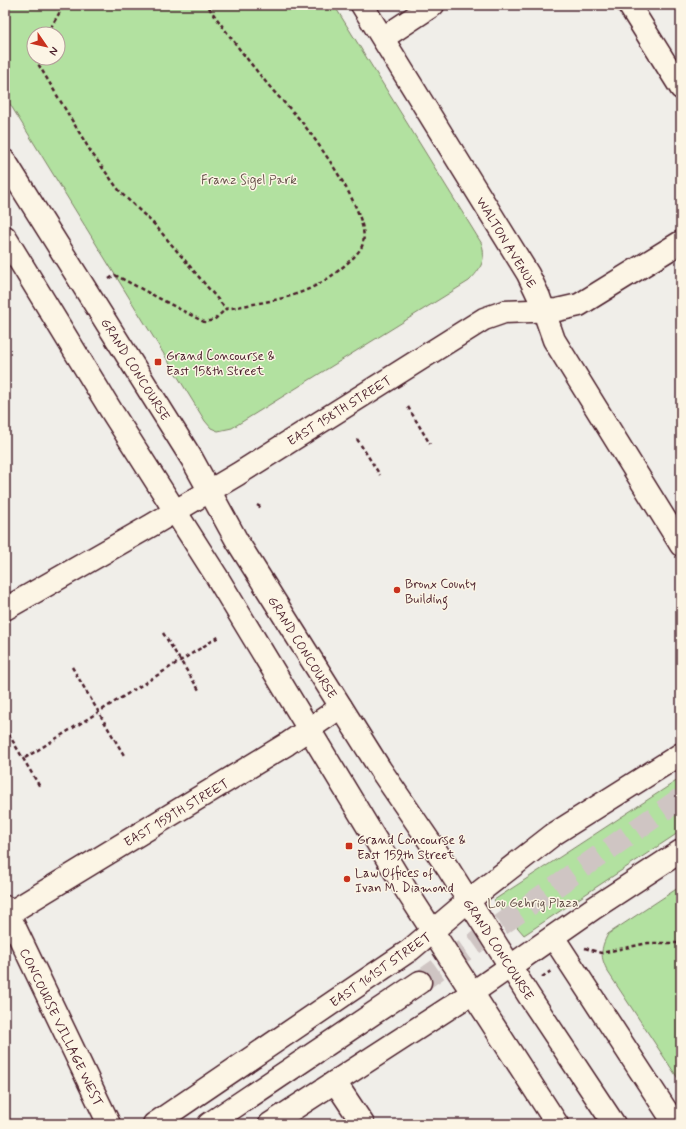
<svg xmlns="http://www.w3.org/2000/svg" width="686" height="1129" viewBox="0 0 686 1129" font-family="Mynerve,sans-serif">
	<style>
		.green { fill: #b2e1a0; stroke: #7e8066; fill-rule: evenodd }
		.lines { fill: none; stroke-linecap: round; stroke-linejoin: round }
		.major-tunnel { stroke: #cfc5c3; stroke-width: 22; stroke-dasharray: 22 11; stroke-linecap: butt }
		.minor-casing { stroke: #4a1f2b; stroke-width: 25 }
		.major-casing { stroke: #4a1f2b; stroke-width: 25 }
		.path { stroke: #4a1f2b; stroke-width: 2.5; stroke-dasharray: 4 3; stroke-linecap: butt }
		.minor { stroke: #fcf5e5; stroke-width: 22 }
		.major { stroke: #fcf5e5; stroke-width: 22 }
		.poi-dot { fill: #c8321e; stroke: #fcf5e5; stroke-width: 1.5 }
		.labels { text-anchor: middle; stroke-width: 3; stroke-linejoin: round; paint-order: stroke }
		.park-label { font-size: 13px; fill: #645048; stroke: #fcf5e5 }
		.street-label { font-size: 13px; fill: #4a1f2b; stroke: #fcf5e5 }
		.poi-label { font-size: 13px; fill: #4a1f2b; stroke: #fcf5e5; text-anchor: start }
	</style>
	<rect width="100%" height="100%" fill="#f0eee9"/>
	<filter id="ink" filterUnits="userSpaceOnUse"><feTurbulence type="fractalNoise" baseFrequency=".025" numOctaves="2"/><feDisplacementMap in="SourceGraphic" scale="8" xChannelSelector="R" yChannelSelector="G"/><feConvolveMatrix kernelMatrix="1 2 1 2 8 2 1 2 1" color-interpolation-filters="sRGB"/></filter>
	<g filter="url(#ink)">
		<!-- green -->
		<g class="green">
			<path d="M5,5H334L482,244C486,260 481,269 469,281L232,428L218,431L211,428L205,421L5,96ZM34,34H58V58H34Z"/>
			<path d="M681,778V831L524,935L494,900Z"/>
			<path d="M681,886V1083L608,972C600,957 600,949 608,934Z"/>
		</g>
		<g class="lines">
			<!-- major-tunnel -->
			<path class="major-tunnel" d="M420,982L681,798"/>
			<!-- minor casing -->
			<g class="minor-casing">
				<g id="minor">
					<path d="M362,5L528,274L539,297L554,340L681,545"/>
					<path d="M629,5L681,88"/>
					<path d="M383,38L433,5"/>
					<path d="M5,609L152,525L238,474L484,319L504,312L557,310L579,305L681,242"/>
					<path d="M5,907L109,1124"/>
					<path d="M8,914L287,744L341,707"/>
					<path d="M553,937L675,1124"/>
					<path d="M335,1082L363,1124"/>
				</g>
			</g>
			<!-- major casing -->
			<g class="major-casing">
				<g id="major">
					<path d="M5,161L192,459L237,541L380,769L449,870L529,996L614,1124"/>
					<path d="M5,237L112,412L217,577L406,890L557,1124"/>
					<path d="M154,1124L410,950L468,901L554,834L681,754"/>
					<path d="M209,1124L420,982"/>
					<path d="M270,1124L472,993L594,908L681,851"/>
				</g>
			</g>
			<!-- path -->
			<g class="path">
				<path d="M47,34L64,5"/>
				<path d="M37,58V62L91,152L121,193L155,225L226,309C273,300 306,299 344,266C350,261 359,253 362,246C374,218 318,143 301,121C291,109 280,99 270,87C248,61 227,33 207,5"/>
				<path d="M109,279L115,275L204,322L214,320L226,309"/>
				<path d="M408,407L430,444"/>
				<path d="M357,439L380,475"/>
				<path d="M257,505L262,508"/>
				<path d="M163,633L199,690"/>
				<path d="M72,667L125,757"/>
				<path d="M5,728L40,787"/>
				<path d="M25,758L220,636"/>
				<path d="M585,948L601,953L648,943H681"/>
				<path d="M542,977L551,971"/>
			</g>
			<!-- minor -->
			<use href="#minor" class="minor"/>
			<!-- major -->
			<use href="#major" class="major"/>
		</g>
	</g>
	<!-- markers -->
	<g class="poi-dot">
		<rect x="154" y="358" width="8" height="8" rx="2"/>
		<circle cx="397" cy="590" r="4"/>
		<rect x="345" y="842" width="8" height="8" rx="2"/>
		<circle cx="347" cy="879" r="4"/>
	</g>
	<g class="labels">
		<!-- park labels -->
		<g class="park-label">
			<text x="249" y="184">Franz Sigel Park</text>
			<text x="533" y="907">Lou Gehrig Plaza</text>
		</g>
		<!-- street labels -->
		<g class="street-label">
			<text transform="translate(507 242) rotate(59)" y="5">WALTON AVENUE</text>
			<text transform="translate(136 369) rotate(58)" y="5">GRAND CONCOURSE</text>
			<text transform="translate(339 410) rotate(-32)" y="5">EAST 158TH STREET</text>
			<text transform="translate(303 647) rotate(58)" y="5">GRAND CONCOURSE</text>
			<text transform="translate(176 812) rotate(-31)" y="5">EAST 159TH STREET</text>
			<text transform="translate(499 949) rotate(57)" y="5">GRAND CONCOURSE</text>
			<text transform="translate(380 969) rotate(-35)" y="5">EAST 161ST STREET</text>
			<text transform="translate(62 1027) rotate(64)" y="5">CONCOURSE VILLAGE WEST</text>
		</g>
		<!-- poi labels -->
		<g class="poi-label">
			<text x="166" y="360">Grand Concourse &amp;<tspan x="166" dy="15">East 158th Street</tspan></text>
			<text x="405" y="588">Bronx County<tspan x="405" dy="15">Building</tspan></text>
			<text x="357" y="844">Grand Concourse &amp;<tspan x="357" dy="15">East 159th Street</tspan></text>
			<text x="355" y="877">Law Offices of<tspan x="355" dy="15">Ivan M. Diamond</tspan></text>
		</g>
	</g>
	<!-- margin -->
	<rect width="686" height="1129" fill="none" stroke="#fcf5e5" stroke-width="20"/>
	<rect x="10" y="10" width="666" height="1109" fill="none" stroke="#4a1f2b" stroke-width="1.5" filter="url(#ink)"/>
	<!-- north arrow -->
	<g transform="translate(46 46) rotate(124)"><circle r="19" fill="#fcf5e5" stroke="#b59f9b"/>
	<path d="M0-3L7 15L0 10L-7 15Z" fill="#c8321e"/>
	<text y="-6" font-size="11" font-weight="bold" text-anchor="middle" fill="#4a1f2b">N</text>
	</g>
</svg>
